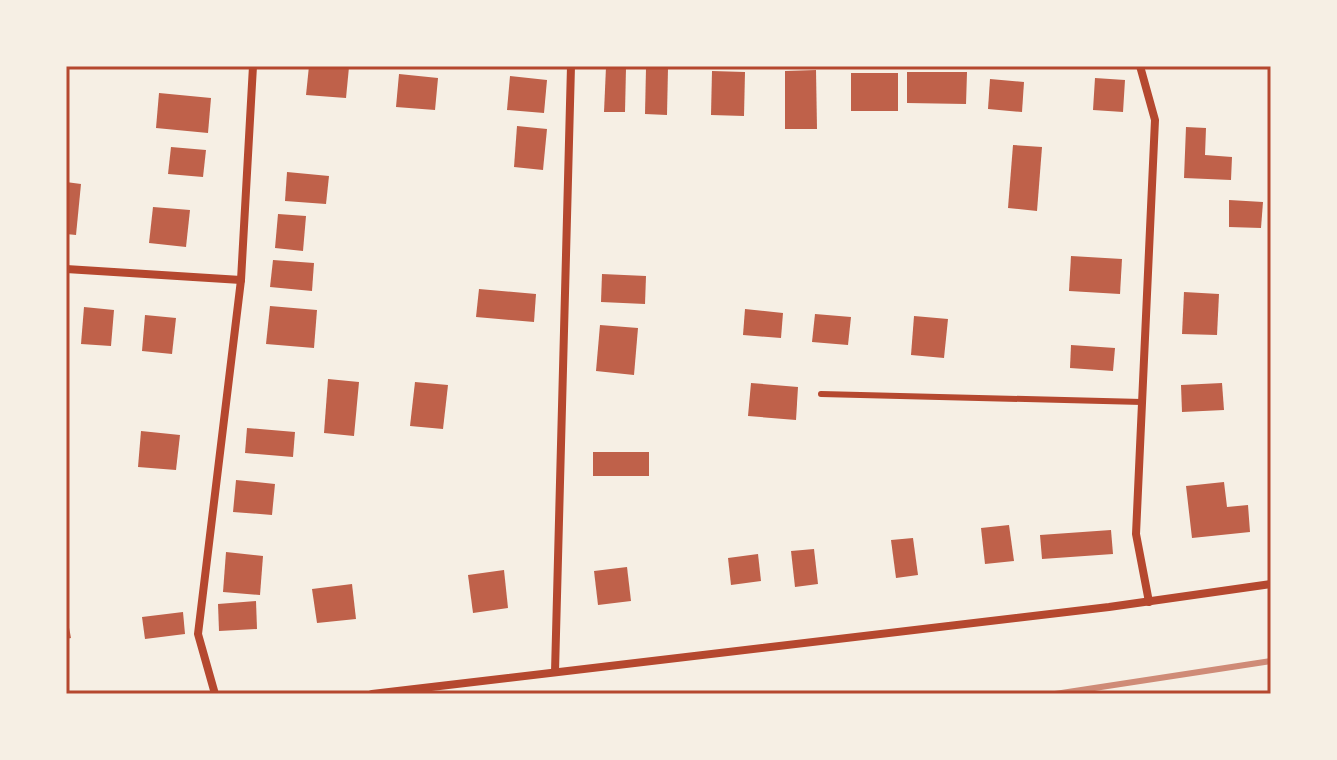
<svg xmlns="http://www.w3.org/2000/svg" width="1337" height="760" viewBox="0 0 1337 760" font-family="'DejaVu Sans',sans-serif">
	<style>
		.building { fill: #bf614a }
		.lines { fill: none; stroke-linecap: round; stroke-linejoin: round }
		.service { stroke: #b5482f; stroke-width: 6 }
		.minor { stroke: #b5482f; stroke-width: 8 }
		.rail { stroke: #cf8b77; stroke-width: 6 }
		.neatline { fill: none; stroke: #b5482f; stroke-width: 3 }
	</style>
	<rect width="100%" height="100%" fill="#f6efe4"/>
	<!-- building -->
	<g class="building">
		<path d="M309,66L349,67L346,98L306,95Z"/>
		<path d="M606,67L626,68L625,112H604Z"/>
		<path d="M646,68H668L667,115L645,114Z"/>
		<path d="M816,70L817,129H785V71Z"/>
		<path d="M712,71L745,72L744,116L711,115Z"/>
		<path d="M907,72H967L966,104L907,103Z"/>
		<rect x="851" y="73" width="47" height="38"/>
		<path d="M399,74L438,78L435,110L396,107Z"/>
		<path d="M510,76L547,80L544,113L507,110Z"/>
		<path d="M1095,78L1125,80L1123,112L1093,110Z"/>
		<path d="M990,79L1024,82L1022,112L988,109Z"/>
		<path d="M159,93L211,98L208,133L156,128Z"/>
		<path d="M517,126L547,129L543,170L514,167Z"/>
		<path d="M1186,127L1206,128L1205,155L1232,157L1231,180L1184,178Z"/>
		<path d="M1013,145L1042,147L1037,211L1008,208Z"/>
		<path d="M171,147L206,150L203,177L168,174Z"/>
		<path d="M287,172L329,176L326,204L285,201Z"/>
		<path d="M66,182L81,184L76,235L66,234Z"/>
		<path d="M1229,200L1263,202L1261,228L1229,227Z"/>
		<path d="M153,207L190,210L186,247L149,243Z"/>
		<path d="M278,214L306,216L303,251L275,248Z"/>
		<path d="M1071,256L1122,259L1120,294L1069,291Z"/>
		<path d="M273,260L314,263L312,291L270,287Z"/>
		<path d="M602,274L646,276L645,304L601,302Z"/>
		<path d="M479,289L536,294L534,322L476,317Z"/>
		<path d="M1184,292L1219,294L1217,335L1182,334Z"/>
		<path d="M270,306L317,310L314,348L266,344Z"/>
		<path d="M84,307L114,310L111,346L81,344Z"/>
		<path d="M745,309L783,313L781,338L743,335Z"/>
		<path d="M815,314L851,317L848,345L812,342Z"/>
		<path d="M145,315L176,318L172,354L142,351Z"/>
		<path d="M914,316L948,319L944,358L911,355Z"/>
		<path d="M600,325L638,328L634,375L596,371Z"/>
		<path d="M1071,345L1115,348L1113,371L1070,368Z"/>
		<path d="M328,379L359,382L354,436L324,433Z"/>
		<path d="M415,382L448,385L443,429L410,426Z"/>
		<path d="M751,383L798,387L796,420L748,416Z"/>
		<path d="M1222,383L1224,410L1182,412L1181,385Z"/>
		<path d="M247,428L295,432L293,457L245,453Z"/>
		<path d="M141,431L180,435L176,470L138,467Z"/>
		<rect x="593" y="452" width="56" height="24"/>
		<path d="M236,480L275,484L272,515L233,512Z"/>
		<path d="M1224,482L1227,507L1248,505L1250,532L1192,538L1186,486Z"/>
		<path d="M1009,525L1014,561L985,564L981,528Z"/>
		<path d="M1111,530L1113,554L1042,559L1040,535Z"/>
		<path d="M913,538L918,575L896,578L891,540Z"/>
		<path d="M814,549L818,584L795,587L791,551Z"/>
		<path d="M226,552L263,556L260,595L223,592Z"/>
		<path d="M758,554L761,581L731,585L728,558Z"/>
		<path d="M627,567L631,601L598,605L594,571Z"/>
		<path d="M504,570L508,608L473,613L468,575Z"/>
		<path d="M352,584L356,619L317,623L312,589Z"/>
		<path d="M256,601L257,629L219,631L218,604Z"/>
		<path d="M66,612L71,638L66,639Z"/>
		<path d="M183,612L185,634L145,639L142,617Z"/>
	</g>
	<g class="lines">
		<!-- service -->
		<path class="service" d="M821,394L1142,402"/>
		<!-- minor -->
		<g class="minor">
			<path d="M1140,66L1155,120L1136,534L1149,602"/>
			<path d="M66,269L241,280"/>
			<path d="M555,672L571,66"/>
			<path d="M215,694L198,634L241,280L253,66"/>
			<path d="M372,694L1109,607L1271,584"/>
		</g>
		<!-- rail -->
		<path class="rail" d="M1055,694L1271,661"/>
	</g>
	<!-- border -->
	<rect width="1337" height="760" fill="none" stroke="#f6efe4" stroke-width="136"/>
	<rect x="68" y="68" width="1201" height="624" class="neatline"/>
</svg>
